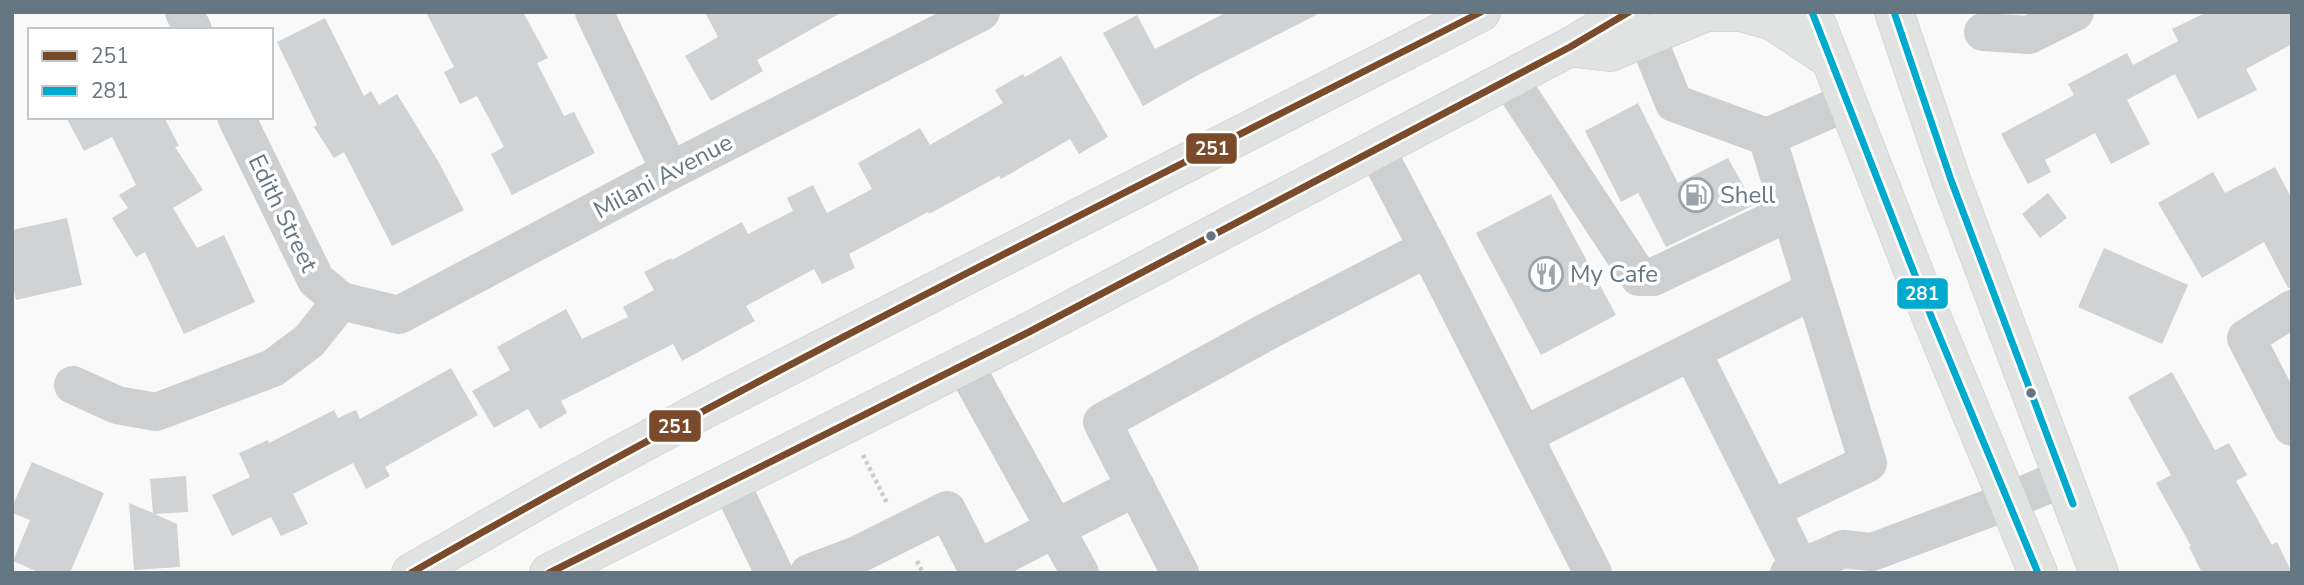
<svg xmlns="http://www.w3.org/2000/svg" width="2304" height="585" viewBox="0 0 2304 585" font-family="'Nunito Sans',sans-serif">
	<style>
		.building { fill: #d0d2d3 }
		.lines { fill: none; stroke-linecap: round; stroke-linejoin: round }
		.major-casing { stroke: #d5d6d7; stroke-width: 40 }
		.path { stroke: #cbcccd; stroke-width: 4.5; stroke-dasharray: 3.5 3.5; stroke-linecap: butt }
		.minor { stroke: #cecfd0; stroke-width: 38 }
		.major { stroke: #e1e2e2; stroke-width: 38 }
		.bus-1-casing { stroke: #fff; stroke-width: 12 }
		.bus-2-casing { stroke: #fff; stroke-width: 12 }
		.bus-1 { stroke: #7a4b2a; stroke-width: 7 }
		.bus-2 { stroke: #00a9ce; stroke-width: 7 }
		.bus-dot { fill: #657683; stroke: #fff; stroke-width: 2.5 }
		.labels { text-anchor: middle; stroke-width: 7; stroke-linejoin: round; paint-order: stroke }
		.street-label { font-size: 24px; fill: #657683; stroke: #fff }
		.poi-label { font-size: 24px; fill: #657683; stroke: #fff; text-anchor: start }
		.line-badge { stroke: #fff; stroke-width: 2.5 }
		.badge-label { font-size: 19px; text-anchor: middle; font-weight: bold; fill: #fff }
	</style>
	<rect width="100%" height="100%" fill="#f9f9f9"/>
	<!-- building -->
	<g class="building">
		<path d="M426,12H523L548,58L537,63L564,116L574,112L595,153L512,195L491,154L504,147L477,96L460,104L444,72L454,67Z"/>
		<path d="M705,12H842L757,60L763,71L711,101L685,56L718,37Z"/>
		<path d="M1227,12H1322L1200,74L1143,106L1103,33L1137,15L1155,49Z"/>
		<path d="M2207,12H2292V44L2246,69L2257,90L2198,119L2175,74L2127,100L2150,144L2111,164L2095,133L2045,160L2051,172L2028,184L2001,134L2074,95L2068,84L2127,53L2133,65L2178,41L2172,29Z"/>
		<path d="M325,18L364,96L371,91L379,105L397,94L438,161L464,210L392,246L344,152L334,158L314,127L317,125L277,42Z"/>
		<path d="M1061,56L1108,137L1079,154L1070,139L1001,179L999,176L929,214L928,212L849,254L855,268L822,284L814,269L746,306L755,321L682,361L673,344L561,401L567,413L540,429L528,409L494,428L472,391L510,370L497,347L566,309L582,339L628,317L623,307L654,290L644,272L671,258L672,260L742,222L748,234L793,211L787,198L813,185L827,213L872,189L858,163L920,128L930,145L1003,103L995,90L1023,74L1025,77Z"/>
		<path d="M1638,103L1678,183L1728,158L1754,205L1666,247L1638,193L1621,202L1585,131Z"/>
		<path d="M66,117H164L179,146L175,147L203,190L173,208L197,248L224,235L255,302L184,334L145,252L136,257L112,218L128,208L119,195L136,185L112,137L84,151Z"/>
		<path d="M2275,167L2292,199V287L2288,288L2264,242L2202,278L2158,203L2213,172L2225,193Z"/>
		<path d="M2048,193L2067,218L2040,238L2022,214Z"/>
		<path d="M1551,194L1616,315L1541,355L1476,233Z"/>
		<path d="M67,218L82,285L16,300L12,282V230Z"/>
		<path d="M2104,248L2188,285L2162,344L2078,307Z"/>
		<path d="M451,368L478,415L385,467L390,476L366,489L353,463L293,494L308,524L281,536L271,517L232,536L212,495L250,477L239,453L268,440L269,443L334,410L338,418L356,410L360,419Z"/>
		<path d="M2172,372L2215,450L2229,443L2247,475L2236,481L2272,545L2277,542L2292,573H2202L2189,547L2191,546L2156,483L2171,475L2128,397Z"/>
		<path d="M32,462L104,493L70,573H40L13,561L30,520L12,513V507Z"/>
		<path d="M186,476L188,512L155,514L177,524L180,567L134,570L129,503L153,513L150,479Z"/>
	</g>
	<g class="lines">
		<!-- major casing -->
		<g class="major-casing">
			<g id="major">
				<path d="M1812,12L1931,316L2038,573"/>
				<path d="M1894,12L1951,180L2099,573"/>
				<path d="M1576,48L1610,52L1706,12H1741L1773,21L1830,59"/>
				<path d="M411,573L557,489L703,410L1481,12"/>
				<path d="M549,573L1027,333L1570,47L1629,12"/>
			</g>
		</g>
		<!-- path -->
		<g class="path">
			<path d="M863,455L887,503"/>
			<path d="M917,561L923,573"/>
		</g>
		<!-- minor -->
		<g class="minor">
			<path d="M184,12L193,30"/>
			<path d="M594,12L670,171"/>
			<path d="M1983,32L2029,35L2075,12"/>
			<path d="M1647,37L1674,103L1767,137L1847,102"/>
			<path d="M1509,79L1639,277H1653L1790,212"/>
			<path d="M236,117L316,280L341,301L399,315L670,171L981,12"/>
			<path d="M1767,137L1868,463L1772,509"/>
			<path d="M1376,149L1428,248L1593,573"/>
			<path d="M2292,309L2246,338L2292,427"/>
			<path d="M1692,352L1800,568"/>
			<path d="M964,364L1080,573"/>
			<path d="M73,385L117,405L156,412L273,368L309,341L341,301"/>
			<path d="M1524,435L1814,290"/>
			<path d="M730,482L774,573"/>
			<path d="M977,569L1136,487"/>
			<path d="M809,573L857,555L947,510L979,573"/>
			<path d="M1180,573L1102,422L1268,331L1428,248"/>
			<path d="M1789,573L1843,549L1872,552L2009,501L2063,478"/>
		</g>
		<!-- major -->
		<use href="#major" class="major"/>
		<!-- bus-1 casing -->
		<g class="bus-1-casing">
			<g id="bus-1">
				<path d="M411,573C760,372 1122,195 1481,12"/>
				<path d="M549,573L1027,333L1570,47L1629,12"/>
			</g>
		</g>
		<!-- bus-2 casing -->
		<g class="bus-2-casing">
			<g id="bus-2">
				<path d="M1812,12L1931,316L2038,573"/>
				<path d="M1894,12L1951,180L2073,504"/>
			</g>
		</g>
		<!-- bus-1 -->
		<use href="#bus-1" class="bus-1"/>
		<!-- bus-2 -->
		<use href="#bus-2" class="bus-2"/>
	</g>
	<!-- icons -->
	<defs>
		<g id="fuel-ring" transform="scale(1.75)"><circle r="9.5" fill="#fff" stroke="#99a4ac" stroke-width="1.5"/><path d="M-5.5-6h7V0h2V4h1.3V-2.5L3-4.5l.8-.8L6-3V5H2.5V1h-1V6h-7ZM-4.2-4.7v3.2H.2V-4.7Z" fill="#99a4ac"/></g>
		<g id="restaurant-ring" transform="scale(1.75)"><circle r="9.5" fill="#fff" stroke="#99a4ac" stroke-width="1.5"/><path d="M-5-6h1v4h1v-4h1v4h1v-4h1v5L-1.5 .5V6h-2V.5L-5-1ZM5-6V6H3V1.5H1.5Q1.5-4 5-6Z" fill="#99a4ac"/></g>
	</defs>
	<g fill-rule="evenodd">
		<use href="#fuel-ring" x="1696" y="195"/>
		<use href="#restaurant-ring" x="1546" y="274"/>
	</g>
	<!-- markers -->
	<g class="bus-dot">
		<circle cx="1211" cy="236" r="6"/>
		<circle cx="2031" cy="393" r="6"/>
	</g>
	<g class="labels">
		<!-- street labels -->
		<g class="street-label">
			<text transform="translate(663 176) rotate(-28)" y="8">Milani Avenue</text>
			<text transform="translate(283 213) rotate(64)" y="8">Edith Street</text>
		</g>
		<!-- poi labels -->
		<g class="poi-label">
			<text x="1720" y="203">Shell</text>
			<text x="1570" y="282">My Cafe</text>
		</g>
	</g>
	<g class="line-badge">
		<rect x="1185" y="132" width="53" height="33" rx="7" fill="#7a4b2a"/>
		<rect x="1896" y="277" width="53" height="33" rx="7" fill="#00a9ce"/>
		<rect x="648" y="409" width="54" height="34" rx="7" fill="#7a4b2a"/>
	</g>
	<g class="badge-label">
		<text x="1212" y="155">251</text>
		<text x="1922" y="300">281</text>
		<text x="675" y="433">251</text>
	</g>
	<!-- border -->
	<rect width="2304" height="585" fill="none" stroke="#657683" stroke-width="28"/>
	<!-- legend -->
	<rect x="28" y="28" width="245" height="91" fill="#ffffff" stroke="#c1c8cd" stroke-width="2"/>
	<rect x="42" y="51" width="35" height="10" fill="#7a4b2a" stroke="#c1c8cd" stroke-width="2"/>
	<text x="91" y="63" font-size="21" fill="#657683">251</text>
	<rect x="42" y="86" width="35" height="10" fill="#00a9ce" stroke="#c1c8cd" stroke-width="2"/>
	<text x="91" y="98" font-size="21" fill="#657683">281</text>
</svg>
